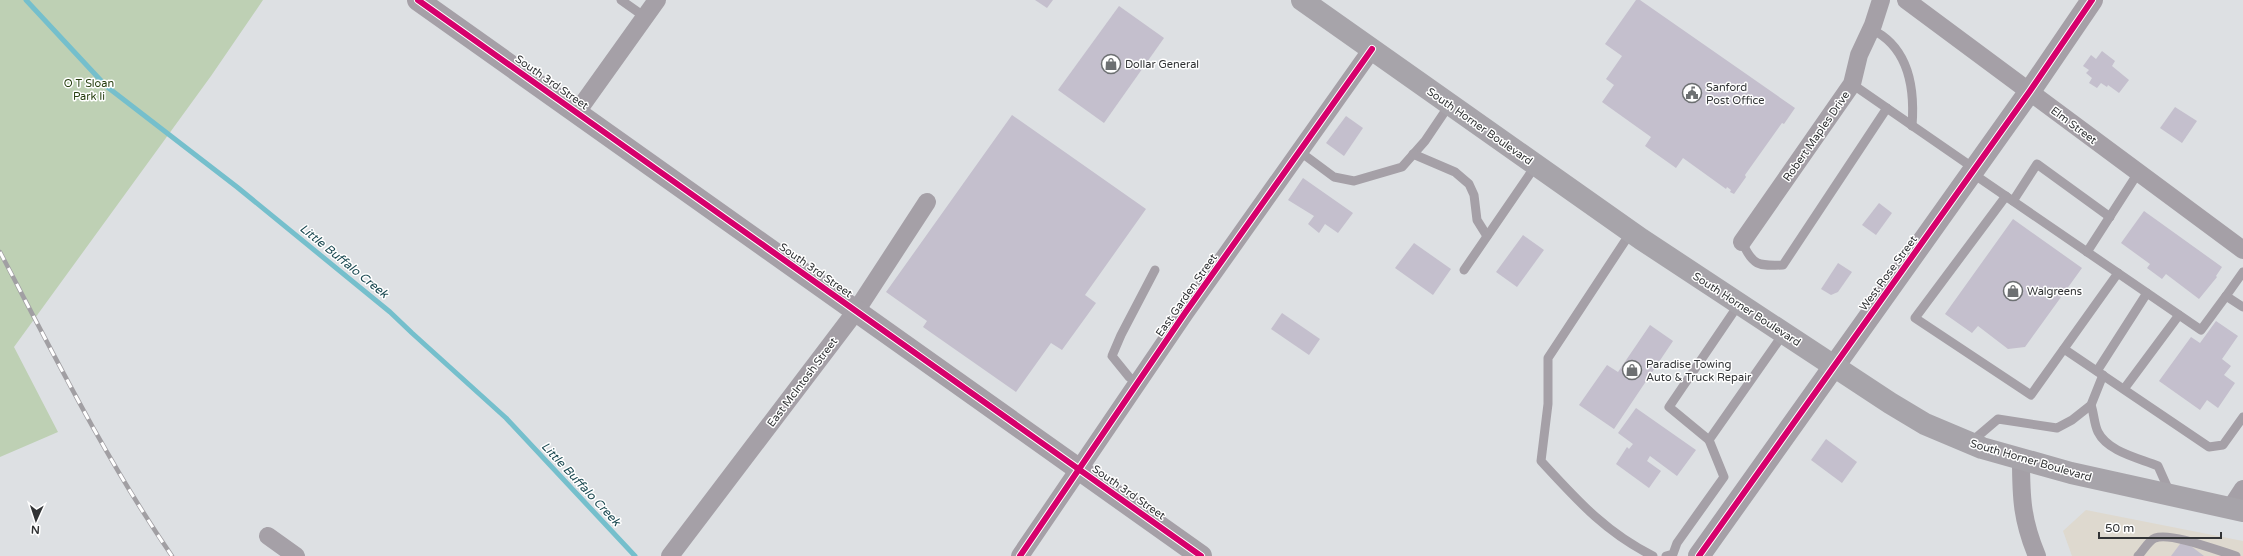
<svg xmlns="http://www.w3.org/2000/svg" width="2243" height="556" viewBox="0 0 2243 556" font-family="'Varela Round',sans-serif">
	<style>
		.commercial { fill: #ded9cf }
		.green { fill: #bed0b4 }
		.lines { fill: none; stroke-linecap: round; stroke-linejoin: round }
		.stream { stroke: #75bfcc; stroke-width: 5 }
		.building { fill: #c4bfcd }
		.service { stroke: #a5a0a7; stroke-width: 9 }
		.minor { stroke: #a5a0a7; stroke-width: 18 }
		.tertiary { stroke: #a5a0a7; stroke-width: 22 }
		.primary { stroke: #a7a4aa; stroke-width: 22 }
		.rail-casing { stroke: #a19fa3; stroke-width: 4.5 }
		.rail { stroke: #fff; stroke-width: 3; stroke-dasharray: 9; stroke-linecap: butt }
		.cycleway-casing { stroke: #fff; stroke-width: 8 }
		.cycleway { stroke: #d6006c; stroke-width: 6 }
		.labels { text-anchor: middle; stroke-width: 3; stroke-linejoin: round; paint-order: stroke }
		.poi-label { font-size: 11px; fill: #313335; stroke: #fff; text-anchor: start }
		.street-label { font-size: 11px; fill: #313335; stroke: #fff }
		.park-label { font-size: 11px; fill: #273e0f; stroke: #fff }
		.water-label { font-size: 12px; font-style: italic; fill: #1b4951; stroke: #fff }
	</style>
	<rect width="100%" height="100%" fill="#dde0e3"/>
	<!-- commercial -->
	<path class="commercial" d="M2086,510L2243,541V556H2072L2063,531Z"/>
	<!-- green -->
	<path class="green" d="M0,0H263L211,76L14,347L58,432L0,457Z"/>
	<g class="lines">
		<!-- stream -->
		<path class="stream" d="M26,0L106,86L237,187L390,312L412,333L506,418L635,556"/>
	</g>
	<!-- building -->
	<g class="building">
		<path d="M1035,0H1053L1047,8Z"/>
		<path d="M1636,0H1640L1795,108L1784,124L1782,123L1745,175L1746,177L1734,194L1730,192L1731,190L1727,187L1726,189L1683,158L1676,168L1645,146L1651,137L1602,102L1614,85L1606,79L1622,56L1605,44Z"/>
		<path d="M1119,6L1164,38L1104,123L1058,90Z"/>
		<path d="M2102,51L2115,61L2112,66L2129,80L2119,93L2108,85L2107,87L2101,83L2097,88L2089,83L2092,78L2086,73L2089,70L2083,66L2091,55L2096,59Z"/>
		<path d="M2175,107L2197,121L2182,143L2160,128Z"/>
		<path d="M1012,115L1146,209L1085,295L1096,303L1062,350L1051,343L1016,392L923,327L927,321L886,292Z"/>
		<path d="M1346,116L1363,128L1344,156L1326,143Z"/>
		<path d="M1303,178L1353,213L1338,233L1325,224L1319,233L1308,224L1314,216L1288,200Z"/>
		<path d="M1879,203L1892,213L1876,235L1862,225Z"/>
		<path d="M2144,211L2222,267L2216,276L2217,277L2199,299L2166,274L2162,279L2147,268L2150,264L2121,243Z"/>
		<path d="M2013,219L2082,268L2025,347L2008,349L1978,326L1972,333L1945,314Z"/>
		<path d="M1523,235L1544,250L1517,287L1496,272Z"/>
		<path d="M1414,243L1451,269L1433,295L1395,268Z"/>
		<path d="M1838,263L1852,272L1838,292L1831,295L1821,289Z"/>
		<path d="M1282,313L1320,339L1309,355L1271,329Z"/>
		<path d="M2216,321L2238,336L2222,359L2231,366L2224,375L2235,383L2218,408L2207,400L2200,410L2159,381L2191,337L2200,343Z"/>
		<path d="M1650,325L1673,341L1614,429L1579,405L1607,365L1618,372Z"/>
		<path d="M1636,408L1696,450L1677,476L1650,456L1647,461L1661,471L1649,488L1616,464L1627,447L1629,449L1633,444L1618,433Z"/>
		<path d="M1826,439L1857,462L1842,483L1811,460Z"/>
		<path d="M2183,540L2204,556H2171Z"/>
	</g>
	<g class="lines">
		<!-- service -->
		<g class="service">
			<path d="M621,0L645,17"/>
			<path d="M1871,29C1909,47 1915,88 1912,126"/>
			<path d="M1852,84L1975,169"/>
			<path d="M1299,151L1334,177L1354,181L1402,167L1425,141L1450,104"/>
			<path d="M1413,154L1455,172L1469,184L1474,195L1477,220L1487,236"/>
			<path d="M1972,173L2201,330L2226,296"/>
			<path d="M2006,196L1915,318L2031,395L2118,273"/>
			<path d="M2013,201L2037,164L2110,217"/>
			<path d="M1631,232L1548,358V404L1541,461C1577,500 1605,532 1653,556"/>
			<path d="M1742,242C1753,266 1758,266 1783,265L1887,108"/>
			<path d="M2087,252L2138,173"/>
			<path d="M1464,270L1536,165"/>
			<path d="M2243,272L2226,296L2243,307"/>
			<path d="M1739,304L1669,407L1709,440L1784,333"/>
			<path d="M2064,349L2209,447L2223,445L2243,417"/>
			<path d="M2097,371L2147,293"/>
			<path d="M1137,383L1129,377L1112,356L1121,335L1155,270"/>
			<path d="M2124,389L2179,315"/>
			<path d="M2091,405C2094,413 2094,424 2098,432C2108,452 2139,458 2158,466L2170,493"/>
			<path d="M1971,442L1998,419L2057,428L2072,420L2091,405L2103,375"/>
			<path d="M1666,556L1673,554L1677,543L1724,477L1709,440"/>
			<path d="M2138,556C2143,551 2149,540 2155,538C2171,532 2219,551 2236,556"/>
		</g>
		<!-- minor -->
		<g class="minor">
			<path d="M1906,0L2243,250"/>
			<path d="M577,112L657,0"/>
			<path d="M1742,242L1852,84L1859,55L1873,25L1881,0"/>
			<path d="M2021,459C2021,498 2022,520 2037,556"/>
			<path d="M2230,509L2243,489"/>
			<path d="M268,536L296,556"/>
			<path d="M670,556L856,311L927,202"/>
			<path d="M1020,556L1185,313L1372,49"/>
		</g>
		<!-- tertiary -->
		<g class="tertiary">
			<path d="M418,0L1201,556"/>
			<path d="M1699,556L2030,91L2092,0"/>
		</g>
		<!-- primary -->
		<path class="primary" d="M1302,0L1641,239L1890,403L1925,424L1982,448L2071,473L2243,511"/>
		<!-- rail casing -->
		<g class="rail-casing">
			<path id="rail" d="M0,252C54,355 106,460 172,556"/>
		</g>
		<!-- rail -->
		<use href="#rail" class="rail"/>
		<!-- cycleway casing -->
		<g class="cycleway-casing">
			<g id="cycleway">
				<path d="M418,0L1201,556"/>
				<path d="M1020,556L1185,313L1372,49"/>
				<path d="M1699,556L2030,91L2092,0"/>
			</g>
		</g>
		<!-- cycleway -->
		<use href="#cycleway" class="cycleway"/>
	</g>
	<!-- icons -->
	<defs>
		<g id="shop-ring" transform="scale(1)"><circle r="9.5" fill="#fff" stroke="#6d7072" stroke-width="1.5"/><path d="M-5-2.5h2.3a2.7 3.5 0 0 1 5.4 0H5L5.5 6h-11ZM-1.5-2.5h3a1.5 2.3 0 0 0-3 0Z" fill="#6d7072"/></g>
		<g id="civic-ring" transform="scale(1)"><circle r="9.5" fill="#fff" stroke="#6d7072" stroke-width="1.5"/><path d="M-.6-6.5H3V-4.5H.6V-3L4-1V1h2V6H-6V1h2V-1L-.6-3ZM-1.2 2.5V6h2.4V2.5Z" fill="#6d7072"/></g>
	</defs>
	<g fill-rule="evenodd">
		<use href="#shop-ring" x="1111" y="64"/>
		<use href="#civic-ring" x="1692" y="93"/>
		<use href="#shop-ring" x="2013" y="291"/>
		<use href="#shop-ring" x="1632" y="370"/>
	</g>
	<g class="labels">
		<!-- poi labels -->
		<g class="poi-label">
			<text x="1125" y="68">Dollar General</text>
			<text x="1706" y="91">Sanford<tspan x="1706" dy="13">Post Office</tspan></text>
			<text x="2027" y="295">Walgreens</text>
			<text x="1646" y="368">Paradise Towing<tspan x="1646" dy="13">Auto &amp; Truck Repair</tspan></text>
		</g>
		<!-- street labels -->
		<g class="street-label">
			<text transform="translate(552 82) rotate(35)" y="4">South 3rd Street</text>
			<text transform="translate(2074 125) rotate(37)" y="4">Elm Street</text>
			<text transform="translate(1480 126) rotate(35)" y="4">South Horner Boulevard</text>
			<text transform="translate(1816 136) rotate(-55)" y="4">Robert Maples Drive</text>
			<text transform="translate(816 270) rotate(35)" y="4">South 3rd Street</text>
			<text transform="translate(1888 273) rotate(-54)" y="4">West Rose Street</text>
			<text transform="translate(1186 295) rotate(-55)" y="4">East Garden Street</text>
			<text transform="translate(1747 309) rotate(33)" y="4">South Horner Boulevard</text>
			<text transform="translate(802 382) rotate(-53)" y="4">East McIntosh Street</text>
			<text transform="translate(2031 460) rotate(16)" y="4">South Horner Boulevard</text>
			<text transform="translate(1129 492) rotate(35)" y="4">South 3rd Street</text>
		</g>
		<!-- park labels -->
		<g class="park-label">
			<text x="89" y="87">O T Sloan<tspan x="89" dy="13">Park Ii</tspan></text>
		</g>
		<!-- water labels -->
		<g class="water-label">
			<text transform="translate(344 261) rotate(39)" y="4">Little Buffalo Creek</text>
			<text transform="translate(581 484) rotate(47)" y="4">Little Buffalo Creek</text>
		</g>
	</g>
	<!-- north arrow -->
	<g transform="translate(36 520) rotate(183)" stroke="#ffffff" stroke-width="3" paint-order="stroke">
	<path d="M0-3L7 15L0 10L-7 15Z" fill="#313335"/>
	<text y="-6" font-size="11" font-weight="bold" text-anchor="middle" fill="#313335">N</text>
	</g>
	<!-- scale -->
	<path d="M2099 532v6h122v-6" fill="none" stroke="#313335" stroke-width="2"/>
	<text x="2105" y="532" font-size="12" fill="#313335" stroke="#ffffff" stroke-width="3" paint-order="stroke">50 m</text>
</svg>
